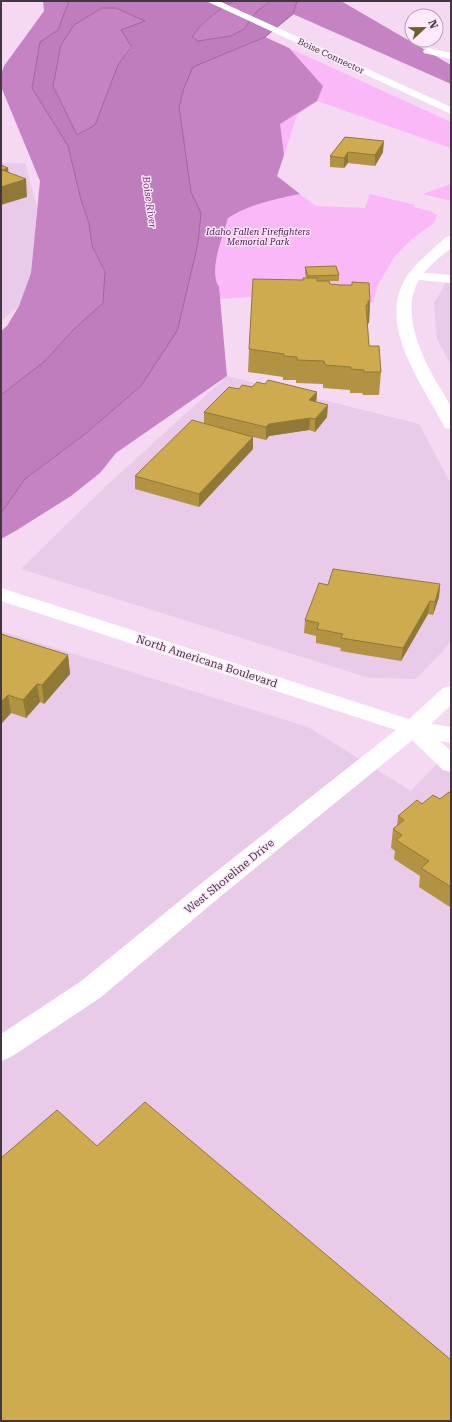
<svg xmlns="http://www.w3.org/2000/svg" width="452" height="1422" viewBox="0 0 452 1422" font-family="'Roboto Serif',serif">
	<style>
		.built { fill: #eacae9 }
		.green { fill: #fbb8f8 }
		.forest { fill: #c683c4 }
		.water { fill: #c07dbe; stroke: #9a6898; fill-rule: evenodd }
		.lines { fill: none; stroke-linecap: round; stroke-linejoin: round }
		.minor { fill: #fff; fill-rule: evenodd }
		.major { fill: #fff; fill-rule: evenodd }
		.highway { fill: #fff; fill-rule: evenodd }
		.wall { fill: #b19343 }
		.shaded-wall { fill: #907837 }
		.building { fill: #ceab4e; stroke: #907837 }
		.labels { text-anchor: middle; stroke-width: 3; stroke-linejoin: round; paint-order: stroke }
		.far-street-label { font-size: 9px; fill: #423741; stroke: #ffe9fd }
		.far-park-label { font-size: 9px; font-style: italic; fill: #4c0f4c; stroke: #ffe9fd }
		.far-water-label { font-size: 10px; font-style: italic; fill: #7a2a7a; stroke: #ffe9fd }
		.street-label { font-size: 11px; fill: #423741; stroke: #ffe9fd }
	</style>
	<rect width="100%" height="100%" fill="#f5d9f3"/>
	<!-- built -->
	<g class="built">
		<path d="M1,163H25L37,207L31,273L19,306L1,321Z"/>
		<path d="M451,273V365L437,339L434,303Z"/>
		<path d="M227,376L419,424L451,484V640L444,650L416,679L369,678L21,569L107,485Z"/>
		<path d="M1,631L308,727L411,791L451,748V1421H1Z"/>
	</g>
	<!-- green -->
	<g class="green">
		<path d="M265,37L451,122V148L317,101L297,115L277,177L316,206L365,208L370,194L415,205L414,207L430,211L437,215L434,223L413,238L395,256L378,285L373,303L248,297L221,299L188,281L201,213L191,192L179,107Z"/>
		<path d="M451,184V201L422,194Z"/>
	</g>
	<!-- forest -->
	<g class="forest">
		<path d="M43,1H69L58,30L40,42L32,88L68,146L81,200L89,223L92,246L105,272L103,303L73,330L45,361L1,395V331L7,326L19,306L31,273L40,181L2,89L1,75L4,66L44,11Z"/>
		<path d="M234,1H271L256,12L244,29L231,36L198,41L192,37C202,21 219,12 234,1Z"/>
		<path d="M297,1H341L451,65V84L293,14Z"/>
		<path d="M102,8H116L146,21L118,65L95,125L77,135L53,86L61,45L74,25Z"/>
		<path d="M265,37L289,48L323,86L317,101L280,124L284,155L277,176L300,194C275,199 250,204 228,218C223,236 208,271 219,287L227,376L116,453L100,473L71,496L17,530L1,539V513L25,479L85,434L141,386L178,328L198,243L201,213L191,192L179,107L184,88L192,67Z"/>
	</g>
	<!-- water -->
	<path class="water" d="M69,1H234C219,11 202,21 192,37L198,41L231,36L244,29L256,12L271,1H297L293,14L265,37L193,67L184,88L179,107L191,192L201,213L198,243L178,328L175,334L141,386L85,434L25,479L1,513V395L45,361L73,330L103,303L105,272L92,246L89,223L81,200L68,146L32,88L40,42L58,30ZM102,8H116L145,21L121,30L131,46L118,65L95,125L77,135L53,86L61,45L74,25Z"/>
	<g class="lines">
		<!-- minor -->
		<g class="minor">
			<path d="M428,48L451,53V59L424,53L423,51Z"/>
			<path d="M414,272L451,275V283L409,279L407,276L409,273Z"/>
			<path d="M1,588L421,723L424,728L421,733L221,896L100,998L11,1057L1,1061V1034L80,982L203,882L396,730L1,601Z"/>
		</g>
		<!-- major -->
		<g class="major">
			<path d="M451,236V248C441,256 430,265 422,275C400,306 417,346 433,376C438,386 447,397 451,408C452,414 451,423 451,429L445,428L443,424C421,382 376,324 407,276C417,261 433,250 446,237Z"/>
			<path d="M451,686V705L431,724L451,727V743L440,741L451,751V772L443,770L405,733L402,728L405,723L443,688Z"/>
		</g>
		<!-- highway -->
		<path class="highway" d="M206,1H219L451,107V114Z"/>
	</g>
	<!-- wall -->
	<g class="wall">
		<path d="M345,137L383,152L375,166L348,163L344,168L330,167V156Z"/>
		<path d="M305,267L339,275V281H329L330,284L370,301L369,323L367,324L369,346L381,372L379,395H363L362,393H350V390L323,388V384L296,383V380H283V377L248,372L249,349L306,278L305,273Z"/>
		<path d="M265,384L317,392L316,402L327,417L315,432L309,430L269,436L266,440L253,437V449L199,507L135,489V476L204,424V412L252,387Z"/>
		<path d="M440,584L439,597L433,615L428,614L401,661L340,651L341,648L316,643V636L304,633L305,620L328,585Z"/>
		<path d="M1,634L68,655L70,674L44,704L40,702L26,718L11,713L1,724Z"/>
		<path d="M451,793V907H450L419,887L420,876L394,859L395,851L391,848L393,829L397,826L398,816L422,804L440,799Z"/>
	</g>
	<!-- shaded-wall -->
	<g class="shaded-wall">
		<path d="M384,141L383,152L375,166V155Z"/>
		<path d="M348,152V163L344,168V158Z"/>
		<path d="M8,168L10,184L26,179L27,197L1,205L2,170Z"/>
		<path d="M368,301H370L369,323L367,324L368,305Z"/>
		<path d="M317,392L316,404L309,400Z"/>
		<path d="M328,405L327,417L315,432V419Z"/>
		<path d="M310,418L309,430L269,436L266,440V427L269,424Z"/>
		<path d="M253,437V449L199,507V494Z"/>
		<path d="M440,584L439,597L433,615L435,602Z"/>
		<path d="M430,601L428,614L401,661L403,648Z"/>
		<path d="M68,655L70,674L44,704L42,685Z"/>
		<path d="M37,684L40,702L26,718L23,700Z"/>
		<path d="M8,695L11,713L1,724V702Z"/>
	</g>
	<!-- building -->
	<g class="building">
		<path d="M345,137L384,141L375,155L348,152L344,158L330,156Z"/>
		<path d="M1,165L8,168L2,170L26,179L1,187Z"/>
		<path d="M336,266L339,275L308,276L305,267Z"/>
		<path d="M303,278H317V281H329L330,284L341,285H352V282L369,283L370,301H368V305H366L369,346H379L381,372H364V370L351,369V367L325,365L324,361L297,360V357L284,356V354L249,349L253,279L303,280Z"/>
		<path d="M268,380L317,392L309,400L328,405L315,419L310,418L269,424L266,427L204,412L229,387L239,389L242,385L252,387L257,382L265,384Z"/>
		<path d="M192,420L253,437L199,494L135,476Z"/>
		<path d="M333,569L440,584L435,602L430,601L403,648L341,638L343,634L317,629L319,623L305,620L319,583L328,585Z"/>
		<path d="M1,634L68,655L42,685L37,684L23,700L8,695L1,702Z"/>
		<path d="M449,792L451,793V887L421,868L429,861L396,840L402,835L393,829L404,820L398,816L417,800L422,804L433,795L440,799Z"/>
		<path d="M145,1102L451,1360V1421H1V1158L57,1110L97,1146Z"/>
	</g>
	<g class="labels">
		<!-- far-street labels -->
		<g class="far-street-label">
			<text transform="translate(331 56) rotate(25)" y="3">Boise Connector</text>
		</g>
		<!-- far-park labels -->
		<g class="far-park-label">
			<text x="258" y="235">Idaho Fallen Firefighters<tspan x="258" dy="10">Memorial Park</tspan></text>
		</g>
		<!-- far-water labels -->
		<g class="far-water-label">
			<text transform="translate(150 202) rotate(82)" y="4">Boise River</text>
		</g>
		<!-- street labels -->
		<g class="street-label">
			<text transform="translate(207 661) rotate(18)" y="4">North Americana Boulevard</text>
			<text transform="translate(229 876) rotate(-39)" y="4">West Shoreline Drive</text>
		</g>
	</g>
	<!-- border -->
	<rect width="452" height="1422" fill="none" stroke="#423741" stroke-width="4"/>
	<!-- north arrow -->
	<g transform="translate(424 28) rotate(68)"><circle r="19" fill="#ffe9fd" stroke="#b3a2b2"/>
	<path d="M0-3L7 15L0 10L-7 15Z" fill="#6f5d2b"/>
	<text y="-6" font-size="11" font-weight="bold" text-anchor="middle" fill="#423741">N</text>
	</g>
</svg>
